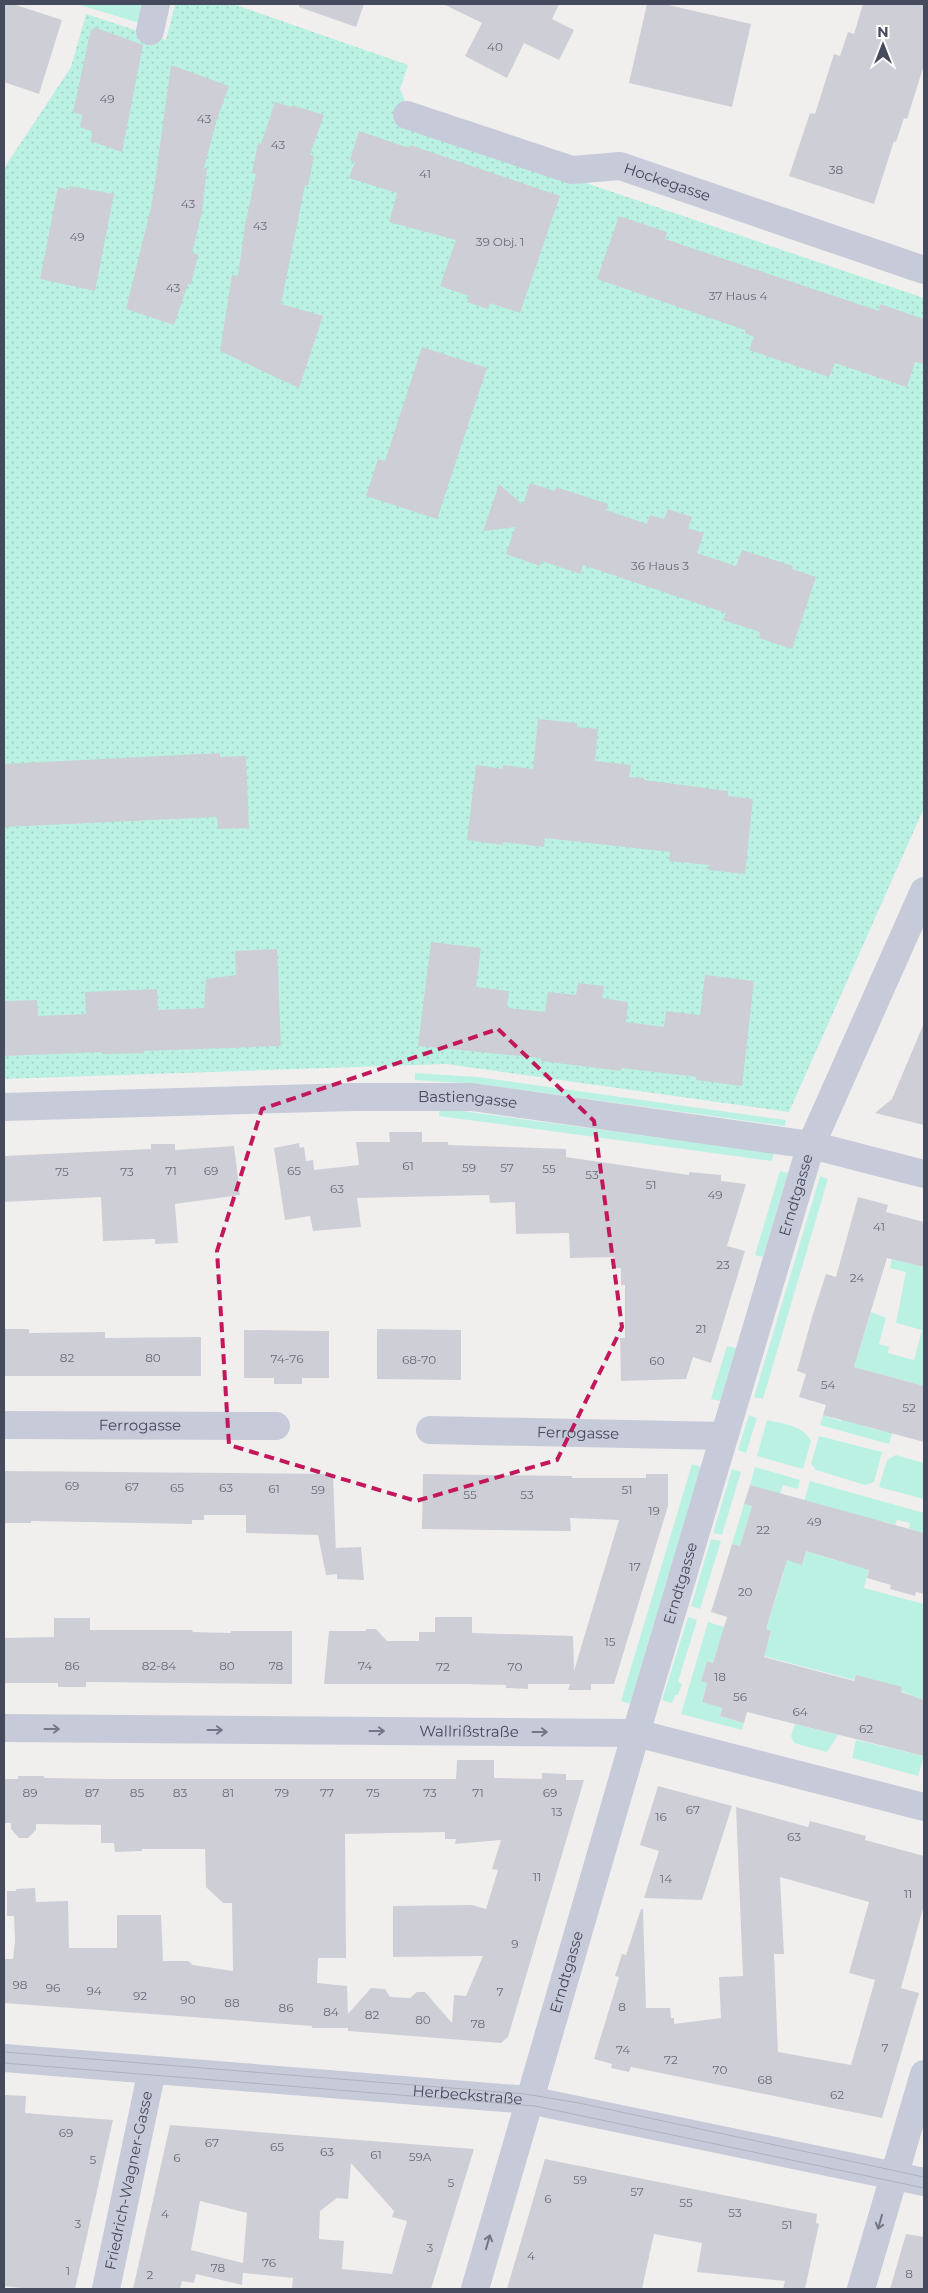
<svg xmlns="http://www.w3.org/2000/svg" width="928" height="2293" viewBox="0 0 928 2293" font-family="Montserrat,sans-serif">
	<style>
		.grass { fill: #bbf1e3 }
		.garden { fill: url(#garden-dots) }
		.building { fill: #cecfd6; fill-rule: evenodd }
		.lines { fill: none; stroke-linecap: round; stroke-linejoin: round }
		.minor { stroke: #c7cad9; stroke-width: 28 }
		.tertiary { stroke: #c7cad9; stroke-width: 28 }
		.tram { stroke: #b0b0b9; stroke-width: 1 }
		.oneway { stroke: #737788 }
		.marked { fill: none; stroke: #c2185b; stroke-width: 4; stroke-dasharray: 10 6; stroke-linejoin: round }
		.labels { text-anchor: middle; stroke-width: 5; stroke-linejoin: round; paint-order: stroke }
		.number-label { font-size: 12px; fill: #686b7b }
		.street-label { font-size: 15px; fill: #464a5d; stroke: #fff }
	</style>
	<defs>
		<pattern id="garden-dots" width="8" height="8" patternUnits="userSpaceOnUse" patternTransform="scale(1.25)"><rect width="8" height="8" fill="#bbf1e3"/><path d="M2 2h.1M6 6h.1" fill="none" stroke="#a2d0c5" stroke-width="1.8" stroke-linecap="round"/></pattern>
	</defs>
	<rect width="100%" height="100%" fill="#f1efee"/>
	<!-- grass -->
	<g class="grass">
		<path d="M77,4H146L142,24Z"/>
		<path d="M415,1073L478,1077L786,1120L785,1126L478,1084L415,1080Z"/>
		<path d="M440,1108L774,1153L772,1161L439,1116Z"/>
		<path d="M780,1171L788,1173L763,1257L755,1255Z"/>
		<path d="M820,1176L828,1179L763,1399L754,1397Z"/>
		<path d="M892,1259L924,1267V1386L854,1367L871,1312L886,1318L879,1344L889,1347L888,1353L914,1360L922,1330L896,1323L906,1272L890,1268Z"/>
		<path d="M727,1346L736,1348L720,1401L711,1399Z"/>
		<path d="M844,1410L866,1416L863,1426L881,1431L895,1423L889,1444L820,1425L823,1415L841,1421Z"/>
		<path d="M749,1415L757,1418L746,1453L738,1450Z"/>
		<path d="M767,1420C783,1424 803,1425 811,1441L803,1469L757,1456Z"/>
		<path d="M819,1436L882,1452L874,1482L865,1485L816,1470L811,1464Z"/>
		<path d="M896,1455L924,1463V1499L879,1487L887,1460Z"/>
		<path d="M692,1464L701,1467L630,1704L621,1701Z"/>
		<path d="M755,1467L800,1480L798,1489L783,1485L780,1494L750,1485Z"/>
		<path d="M732,1469L741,1472L722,1535L713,1533Z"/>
		<path d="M810,1481L924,1513V1533L909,1529L910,1523L897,1520L895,1525L883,1521L882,1523L804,1501Z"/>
		<path d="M744,1504L752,1506L740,1546L732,1544Z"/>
		<path d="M711,1539L721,1541L700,1609L691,1606Z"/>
		<path d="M806,1551L845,1563L870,1565L864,1588L924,1604V1700L914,1697L910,1702L911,1695L856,1675L854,1680L719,1644L713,1663L707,1661L701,1681L707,1683L702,1701L722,1707L720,1716L744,1723L742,1730L681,1714L708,1622L769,1641L771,1631L766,1629L783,1575L784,1559L802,1564Z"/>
		<path d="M688,1617L697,1620L678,1682L682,1684L678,1695H675L672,1703L662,1700Z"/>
		<path d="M795,1724L838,1735L827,1752L794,1743L791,1736Z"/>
		<path d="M856,1740L924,1756L918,1776L852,1758Z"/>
	</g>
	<!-- garden -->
	<path class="garden" d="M175,4H233L408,65L400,89L415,125L924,298V808L789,1112L446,1064L4,1079V168L71,67L86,14L166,40Z"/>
	<!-- building -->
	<g class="building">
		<path d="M4,4H13L62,20L39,94L4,82Z"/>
		<path d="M299,4H364L356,27L299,7Z"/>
		<path d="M443,4H559L552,19L574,30L559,60L524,43L507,78L465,56L482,23Z"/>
		<path d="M647,4H664L751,24L732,107L629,83Z"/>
		<path d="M863,4H924V65L907,119L904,118L896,142L894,141L874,204L789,176L810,113L815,114L834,54L840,56L848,32L854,34Z"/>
		<path d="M94,27L143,45L122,152L90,141L93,132L80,127L82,115L73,112L91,29L93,30Z"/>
		<path d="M171,65L229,86L217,119L204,168H207L202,212L192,253L198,254L191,285L188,284L174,325L126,309L152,203Z"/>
		<path d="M275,102L292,107V105L324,115L310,155L314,156L308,186L305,185L281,304L323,316L299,388L220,351L232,275L238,276L245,225L256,174L252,173L258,143L261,144Z"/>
		<path d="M359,131L409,148L410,145L560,196L520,313L490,303L488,309L467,302L469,296L440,286L456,240L389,222L397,193L349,178L355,162L350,160Z"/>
		<path d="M70,186L114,194L95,291L40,279L58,187L69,190Z"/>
		<path d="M619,216L667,232L665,239L879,311L880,304L924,319V364L915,362L907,387L835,363L829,377L749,350L754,337L745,333V330L597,279Z"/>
		<path d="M422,347L487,368L437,519L366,496L378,459L385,461Z"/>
		<path d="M530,483L555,491L556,487L608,504L606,510L647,524L650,515L664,519L668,509L692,517L688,528L704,533L697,553L736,566L742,550L793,566L792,569L816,577L792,649L759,638L760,632L723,620L726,613L583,565L580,574L542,561L540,566L506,554L515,527L483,531L499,484L523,505Z"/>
		<path d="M538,719L577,723V727L598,729L595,761L631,765L629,777L644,778V780L728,791V796L753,799L745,874L709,870V865L669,861L670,852L545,838L544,847L503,842V845L467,840L476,765L503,769V765L533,769Z"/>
		<path d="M220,753V757L246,756L249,828L218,829L217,817L4,827V764Z"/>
		<path d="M431,942L481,948L476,987L509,991L507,1008L545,1012L548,992L576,995L578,983L604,986L602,998L628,1002L626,1022L664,1027L666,1011L700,1015L705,975L754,981L742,1086L696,1080L697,1077L621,1068V1071L541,1061V1058L418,1046Z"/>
		<path d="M277,949L281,1046L144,1051V1053L103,1054V1052L4,1056V1001L37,1000L38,1016L86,1014L85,992L157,989L158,1010L204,1008L206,979L236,975L235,951Z"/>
		<path d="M924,1023V1125L875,1113L892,1099Z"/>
		<path d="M389,1132H422V1142H448V1145L566,1149V1157L689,1175V1172L721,1175V1181L746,1184L727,1246L745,1251L711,1363L693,1357L686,1379L621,1381L620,1338H625V1285H621V1268H615V1257L570,1258L569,1233L516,1234L515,1202L490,1203L489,1195L357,1198L361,1227L313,1231L310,1216L285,1220L274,1148L299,1143L300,1148L304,1147L306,1161L313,1160L314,1170L359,1165L356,1142H390Z"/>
		<path d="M151,1144H175V1150L234,1146L240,1195L175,1204L178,1243L155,1244V1239L103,1241L101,1197L4,1202V1156L151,1149Z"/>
		<path d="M858,1197L888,1205L886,1212L924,1222V1267L887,1258L854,1367L924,1386V1442L823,1415L826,1405L799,1397L806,1374L797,1371L813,1314L826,1274L836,1277Z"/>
		<path d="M4,1329H29V1333L105,1332V1338L201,1337V1376H4Z"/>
		<path d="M377,1329L461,1330V1380L377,1379Z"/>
		<path d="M244,1330L329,1331V1378H302V1384H274V1378H244Z"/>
		<path d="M4,1471L333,1474L336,1553V1548L361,1547L364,1580L337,1579V1574L326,1575L318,1535L246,1533V1515H204V1520H192V1524L31,1521V1523H4Z"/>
		<path d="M423,1474L572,1476V1478H646V1474H668V1506L614,1684H591V1690H568L570,1684H528V1689L506,1688V1685L465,1684H324L329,1631H365L367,1629H376L387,1641H419V1632H435V1617H472V1633L573,1636L574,1671L619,1520L570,1518L571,1531L422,1529Z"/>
		<path d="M750,1485L924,1533V1594L916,1592L915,1596L890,1589L891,1585L867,1578L869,1570L806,1551L802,1565L787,1560L766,1629L771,1631L764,1657L854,1681L856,1675L902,1687L901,1692L924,1700V1756L747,1712L744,1723L720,1716L722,1708L702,1702L707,1683L701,1681L707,1661L713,1663L727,1617L711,1612L732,1544L740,1546L752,1506L744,1504Z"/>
		<path d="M54,1618H90V1630H192L193,1632L231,1633V1631H292V1684L86,1682V1687H58V1683H4V1638L54,1637Z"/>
		<path d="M457,1760H494V1778L542,1779V1773L566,1774V1780H584L508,2037L501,2043L348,2031V2028H312V2026L4,2003V1959H13L15,1941L14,1916H7V1891H16V1889L35,1888L36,1902L68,1901L69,1948H117V1915H161L163,1961H188L193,1965L233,1971L232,1903H223L206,1887L205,1849H142V1851L115,1852L114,1843H101V1825L36,1824V1830L28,1838H19L11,1829V1823H4V1779H18V1776H44V1778L112,1779H456ZM445,1832V1839H456L455,1844L501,1840L492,1869L498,1870L486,1909L472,1905L393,1906V1957L483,1956L466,1996L454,1995L452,2023L425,1992H417L410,1998L390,1997L385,1989L371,1988L348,2014L347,1986L317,1983L318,1958H346L345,1834Z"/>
		<path d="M658,1786L732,1806L702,1900L644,1898L659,1851L640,1845Z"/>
		<path d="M736,1807L808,1827L810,1821L866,1836L865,1840L924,1856V1905L901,1988L919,1993L882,2118L631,2067L629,2072L611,2068L612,2064L594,2059L619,1977L615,1976L622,1954L626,1955L641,1909H643L646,2008H670L671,2018H674V2024L721,2018L719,1977L743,1976ZM780,1877L869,1902L849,1973L875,1980L851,2065L778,2052L774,1954H784Z"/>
		<path d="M4,2095L26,2096L25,2113L113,2120L75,2289H29L4,2286Z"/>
		<path d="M170,2125L474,2149L431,2289H292L293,2278L243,2273L242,2285L196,2274L194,2283L182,2281L180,2289H133ZM351,2163L394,2211L392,2217L407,2221L392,2274L342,2269L344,2241L319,2239L320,2211L337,2198L348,2199ZM200,2201L247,2213L243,2263L191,2250Z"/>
		<path d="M545,2159L817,2214L816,2223L819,2224L805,2289H783L785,2281L697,2272L702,2243L654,2234L642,2289H507Z"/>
		<path d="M906,2234L924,2237V2289H890Z"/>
	</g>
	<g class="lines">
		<!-- minor -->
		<g class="minor">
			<path d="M150,31L156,4"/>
			<path id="s1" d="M407,115L572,170L620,166L924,270"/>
			<path id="s2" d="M4,1107L354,1097H472L811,1145L924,1174"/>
			<path id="s3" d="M4,1425L276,1426"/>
			<path id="s4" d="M430,1430L724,1436"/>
			<path id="s5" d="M4,1728L636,1733L924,1807"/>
			<path id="s6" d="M106,2289L152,2070"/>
			<path id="s7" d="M475,2289L636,1733L811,1145L924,891"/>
			<path d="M861,2289L924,2074"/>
		</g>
		<!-- tertiary -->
		<path class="tertiary" id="s8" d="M4,2058L529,2100L924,2182"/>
		<!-- tram -->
		<g class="tram">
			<path d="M4,2052L525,2094L579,2103L924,2177"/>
			<path d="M4,2063L535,2106L924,2188"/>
		</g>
	</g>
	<!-- one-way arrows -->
	<defs><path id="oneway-shaft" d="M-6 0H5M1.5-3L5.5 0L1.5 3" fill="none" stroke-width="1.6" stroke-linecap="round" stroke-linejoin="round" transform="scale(1.25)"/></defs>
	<g class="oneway">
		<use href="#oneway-shaft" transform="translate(52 1729)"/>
		<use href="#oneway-shaft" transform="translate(215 1730)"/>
		<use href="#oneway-shaft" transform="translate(377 1731)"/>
		<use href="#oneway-shaft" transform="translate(540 1732)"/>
		<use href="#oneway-shaft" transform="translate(880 2222) rotate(106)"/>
		<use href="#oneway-shaft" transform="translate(488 2242) rotate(-74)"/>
	</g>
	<!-- marked area -->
	<path class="marked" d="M498,1029L594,1121L622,1327L557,1460L416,1501L229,1445L217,1251L262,1109Z"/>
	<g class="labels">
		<!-- number labels -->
		<g class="number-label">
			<text x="495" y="51">40</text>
			<text x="107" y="103">49</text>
			<text x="204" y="123">43</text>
			<text x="278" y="149">43</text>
			<text x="836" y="174">38</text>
			<text x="425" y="178">41</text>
			<text x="188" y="208">43</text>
			<text x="260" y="230">43</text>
			<text x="77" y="241">49</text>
			<text x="500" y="246">39 Obj. 1</text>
			<text x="173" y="292">43</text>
			<text x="738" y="300">37 Haus 4</text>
			<text x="660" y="570">36 Haus 3</text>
			<text x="408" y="1170">61</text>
			<text x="469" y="1172">59</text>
			<text x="507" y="1172">57</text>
			<text x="549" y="1173">55</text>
			<text x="171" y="1175">71</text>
			<text x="211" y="1175">69</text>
			<text x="294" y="1175">65</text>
			<text x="62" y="1176">75</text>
			<text x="127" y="1176">73</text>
			<text x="592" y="1179">53</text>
			<text x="651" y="1189">51</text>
			<text x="337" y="1193">63</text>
			<text x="715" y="1199">49</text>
			<text x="879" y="1231">41</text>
			<text x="723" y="1269">23</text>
			<text x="857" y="1282">24</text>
			<text x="701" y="1333">21</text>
			<text x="67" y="1362">82</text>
			<text x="153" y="1362">80</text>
			<text x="287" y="1363">74-76</text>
			<text x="419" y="1364">68-70</text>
			<text x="657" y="1365">60</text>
			<text x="828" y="1389">54</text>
			<text x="909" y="1412">52</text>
			<text x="72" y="1490">69</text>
			<text x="132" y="1491">67</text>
			<text x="177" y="1492">65</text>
			<text x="226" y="1492">63</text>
			<text x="274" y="1493">61</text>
			<text x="318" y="1494">59</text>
			<text x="627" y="1494">51</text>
			<text x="470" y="1499">55</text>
			<text x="527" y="1499">53</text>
			<text x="654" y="1515">19</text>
			<text x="814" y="1526">49</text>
			<text x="763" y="1534">22</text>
			<text x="635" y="1571">17</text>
			<text x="745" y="1596">20</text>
			<text x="610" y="1646">15</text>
			<text x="72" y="1670">86</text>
			<text x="159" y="1670">82-84</text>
			<text x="227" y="1670">80</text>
			<text x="276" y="1670">78</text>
			<text x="365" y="1670">74</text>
			<text x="443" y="1671">72</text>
			<text x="515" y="1671">70</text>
			<text x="720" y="1681">18</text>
			<text x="740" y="1701">56</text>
			<text x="800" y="1716">64</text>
			<text x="866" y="1733">62</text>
			<text x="30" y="1797">89</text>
			<text x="92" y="1797">87</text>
			<text x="137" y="1797">85</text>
			<text x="180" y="1797">83</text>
			<text x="228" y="1797">81</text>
			<text x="282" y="1797">79</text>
			<text x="327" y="1797">77</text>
			<text x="373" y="1797">75</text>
			<text x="430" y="1797">73</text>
			<text x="478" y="1797">71</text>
			<text x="550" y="1797">69</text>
			<text x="693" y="1814">67</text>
			<text x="557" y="1816">13</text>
			<text x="661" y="1821">16</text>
			<text x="794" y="1841">63</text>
			<text x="537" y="1881">11</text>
			<text x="666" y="1883">14</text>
			<text x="908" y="1898">11</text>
			<text x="515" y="1948">9</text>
			<text x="20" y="1989">98</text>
			<text x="53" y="1992">96</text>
			<text x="94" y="1995">94</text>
			<text x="500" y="1996">7</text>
			<text x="140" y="2000">92</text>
			<text x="188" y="2004">90</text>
			<text x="232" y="2007">88</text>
			<text x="622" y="2011">8</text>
			<text x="286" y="2012">86</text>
			<text x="331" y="2016">84</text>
			<text x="372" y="2019">82</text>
			<text x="423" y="2024">80</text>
			<text x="478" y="2028">78</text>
			<text x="885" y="2052">7</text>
			<text x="623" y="2054">74</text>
			<text x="671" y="2064">72</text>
			<text x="720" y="2074">70</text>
			<text x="765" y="2084">68</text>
			<text x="837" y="2099">62</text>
			<text x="66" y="2137">69</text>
			<text x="212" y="2147">67</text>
			<text x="277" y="2151">65</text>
			<text x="327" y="2156">63</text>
			<text x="376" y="2159">61</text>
			<text x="420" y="2161">59A</text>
			<text x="177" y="2162">6</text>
			<text x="93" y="2164">5</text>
			<text x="580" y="2184">59</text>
			<text x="451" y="2187">5</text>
			<text x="637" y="2196">57</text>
			<text x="548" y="2203">6</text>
			<text x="686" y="2207">55</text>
			<text x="735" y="2217">53</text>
			<text x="165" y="2218">4</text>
			<text x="78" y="2228">3</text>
			<text x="787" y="2229">51</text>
			<text x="430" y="2252">3</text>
			<text x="531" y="2260">4</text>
			<text x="269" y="2267">76</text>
			<text x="218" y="2272">78</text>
			<text x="68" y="2275">1</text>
			<text x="909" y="2278">8</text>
			<text x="150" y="2279">2</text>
		</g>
		<!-- street labels -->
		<g class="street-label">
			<text dy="5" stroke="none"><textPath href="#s1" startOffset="272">Hockegasse</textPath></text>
			<text dy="5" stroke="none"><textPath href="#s2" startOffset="464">Bastiengasse</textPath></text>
			<text dy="5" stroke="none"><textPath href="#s7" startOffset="1140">Erndtgasse</textPath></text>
			<text dy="5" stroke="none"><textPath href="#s3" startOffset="136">Ferrogasse</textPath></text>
			<text dy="5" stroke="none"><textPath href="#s4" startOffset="148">Ferrogasse</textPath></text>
			<text dy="5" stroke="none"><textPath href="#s7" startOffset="735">Erndtgasse</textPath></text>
			<text dy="5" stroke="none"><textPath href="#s5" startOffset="465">Wallrißstraße</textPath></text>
			<text dy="5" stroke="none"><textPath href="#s7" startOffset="330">Erndtgasse</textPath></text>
			<text dy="5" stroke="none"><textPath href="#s8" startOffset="465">Herbeckstraße</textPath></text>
			<text dy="5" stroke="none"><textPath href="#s6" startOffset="111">Friedrich-Wagner-Gasse</textPath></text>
		</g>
	</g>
	<!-- border -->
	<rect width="928" height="2293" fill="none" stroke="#464a5d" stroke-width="10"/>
	<!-- north arrow -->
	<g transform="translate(883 45)" stroke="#ffffff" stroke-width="4" paint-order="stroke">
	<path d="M0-4L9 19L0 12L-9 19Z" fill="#464a5d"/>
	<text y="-8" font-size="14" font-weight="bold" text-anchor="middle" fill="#464a5d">N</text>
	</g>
</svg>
